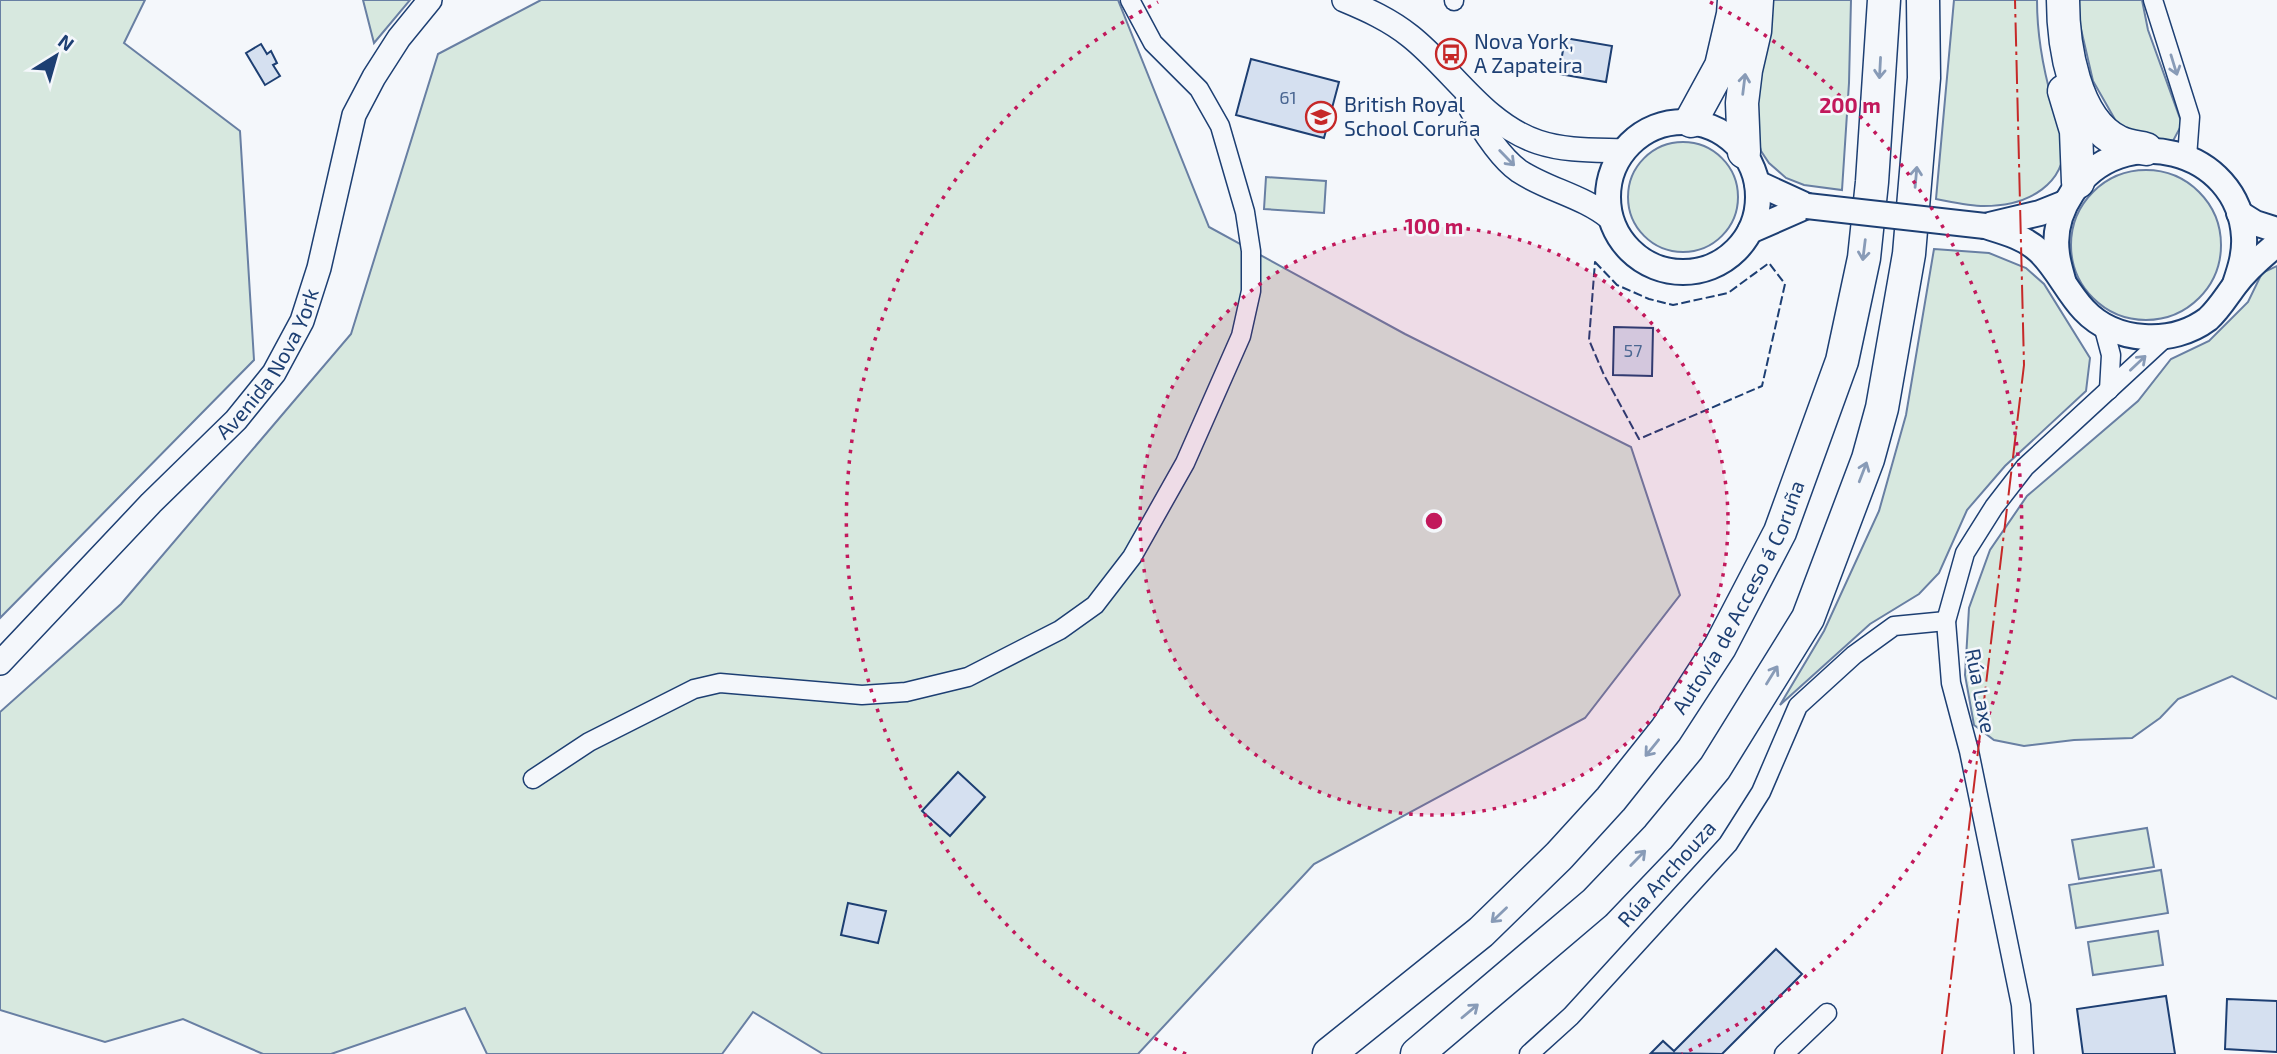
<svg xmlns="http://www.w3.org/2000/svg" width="2277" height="1054" viewBox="0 0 2277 1054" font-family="'Exo 2',sans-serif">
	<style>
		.green { fill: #d7e8df; stroke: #687fa3; stroke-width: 2 }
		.building { fill: #d5e0f0; stroke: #1d3f73; stroke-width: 2 }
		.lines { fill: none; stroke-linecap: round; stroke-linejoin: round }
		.minor-casing { stroke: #1d3f73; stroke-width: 21 }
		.tertiary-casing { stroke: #1d3f73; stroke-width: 26 }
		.secondary-casing { stroke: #1d3f73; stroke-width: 28 }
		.motorway-casing { stroke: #1d3f73; stroke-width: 35 }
		.minor { stroke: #f4f7fb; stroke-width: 18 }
		.tertiary { stroke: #f4f7fb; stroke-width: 23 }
		.secondary { stroke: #f4f7fb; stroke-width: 24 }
		.motorway { stroke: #f4f7fb; stroke-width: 32 }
		.secondary-bridge-casing { stroke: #1d3f73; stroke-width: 28; stroke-linecap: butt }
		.secondary-bridge { stroke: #f4f7fb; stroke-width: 24 }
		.fence { stroke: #1d3f73; stroke-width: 2; stroke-dasharray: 9 3.5; stroke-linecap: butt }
		.power { stroke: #c62828; stroke-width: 2; stroke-dasharray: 24 5 3.5 5; stroke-linecap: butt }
		.oneway { stroke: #889bb7 }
		.ring { fill: none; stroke: #c2185b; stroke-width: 3.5; stroke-dasharray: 3.5 7 }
		.labels { text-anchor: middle; stroke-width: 5; stroke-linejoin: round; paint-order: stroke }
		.number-label { font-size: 18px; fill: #4b6792 }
		.poi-label { font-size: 21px; fill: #1d3f73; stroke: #f4f7fb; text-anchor: start }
		.street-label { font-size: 21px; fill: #1d3f73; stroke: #f4f7fb }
		.centre { fill: #c2185b; stroke: #f4f7fb; stroke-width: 3.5 }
		.ring-label { font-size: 21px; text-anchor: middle; font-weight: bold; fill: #c2185b; stroke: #f4f7fb; stroke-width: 5; stroke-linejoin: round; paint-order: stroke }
	</style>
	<rect width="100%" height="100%" fill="#f4f7fb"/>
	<!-- green -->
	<g class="green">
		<path d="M0,0H145L124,43L240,131L254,360L0,618Z"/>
		<path d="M363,0H410L374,43Z"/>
		<path d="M541,0H1118L1209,227L1405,334L1631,447L1680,595L1585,718L1314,864L1138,1054H823L753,1012L722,1054H487L465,1008L331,1054H263L183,1019L105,1042L0,1010V712L121,604L351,334L438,54Z"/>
		<path d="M1771,0H1851L1849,83L1842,190L1804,185L1786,178L1769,163L1761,151L1755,128L1759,65Z"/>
		<path d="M1954,0H2037C2037,34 2043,68 2052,100C2055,112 2063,124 2064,136C2069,185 2027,206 1984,206C1969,206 1952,202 1936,199Z"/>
		<path d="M2079,0H2142L2148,30L2182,124L2173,141L2139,136L2117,123L2093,81L2078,16Z"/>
		<circle cx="1683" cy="197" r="55"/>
		<circle cx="2146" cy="245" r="75"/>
		<path d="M1266,177L1326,181L1324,213L1264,209Z"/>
		<path d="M1934,249L1989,253L2026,268L2044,284L2090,358L2086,391L2005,466L1967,510L1939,573L1919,594L1870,624L1780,705L1824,631L1879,511L1906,415Z"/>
		<path d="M2277,266V699L2232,676L2178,699L2160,718L2132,738L2074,740L2024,746L1994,740L1974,725L1965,675L1969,608L1990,550L2027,496L2138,401L2171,359L2209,341L2248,302L2262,273Z"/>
		<path d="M2147,828L2154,867L2079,879L2072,840Z"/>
		<path d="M2161,870L2168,913L2076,928L2069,885Z"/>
		<path d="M2158,931L2163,965L2093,975L2088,942Z"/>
	</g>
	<!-- building -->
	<g class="building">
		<path d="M1565,38L1612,46L1606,82L1559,74Z"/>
		<path d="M261,44L267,54L271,51L277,63L273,65L280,76L265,85L246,53Z"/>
		<path d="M1251,59L1339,82L1324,138L1236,115Z"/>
		<path d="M1614,327L1653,328L1652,376L1613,375Z"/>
		<path d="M958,772L985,797L950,836L922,811Z"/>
		<path d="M848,903L886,911L878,943L841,935Z"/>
		<path d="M1776,949L1802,974L1722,1054L1651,1053L1663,1041L1674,1051Z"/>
		<path d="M2166,996L2175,1054H2083L2077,1009Z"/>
		<path d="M2227,999L2277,1001V1052L2225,1049Z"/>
	</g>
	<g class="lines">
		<!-- minor casing -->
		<g class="minor-casing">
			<g id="minor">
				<path d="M1454,0V1"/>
				<path d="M2153,0L2190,117L2187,157"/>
				<path d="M2103,325L2111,355L2109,390"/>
				<path d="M533,779L589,742L694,689L720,683L862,695L906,692L968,677L1060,630L1095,605L1132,557L1185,463L1241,336L1251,291V251L1245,212L1220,126L1199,89L1153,43L1130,0"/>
				<path d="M1529,1054L1571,1016L1728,844L1761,792L1798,706L1854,655L1894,626L1946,621"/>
				<path d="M1784,1054L1827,1013"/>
				<path d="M2024,1054L2021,1005L1969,751L1951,683L1946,621L1965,553L1994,507L2025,467L2167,336"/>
			</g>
		</g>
		<!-- tertiary casing -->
		<g class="tertiary-casing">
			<g id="tertiary">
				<path d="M1344,0C1368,10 1390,20 1410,36C1452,69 1484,124 1538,142C1565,151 1594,150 1623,151"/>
				<path d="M1467,102C1479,124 1498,156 1519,171C1548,190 1583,196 1610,218"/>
				<path id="s1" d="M0,663L151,503L236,420L274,373L302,321L319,268L354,115L374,77L399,38L430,0"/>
			</g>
		</g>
		<!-- secondary casing -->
		<g class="secondary-casing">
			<g id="secondary">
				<circle cx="1683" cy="197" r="75"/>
				<path d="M1757,183L1807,206"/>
				<path d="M2239,213L2255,223L2277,230"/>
				<path d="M1985,226C2004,232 2024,237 2039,251C2057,268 2067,292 2084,310C2115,343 2172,346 2208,319C2219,309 2226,297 2235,285C2247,269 2261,257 2277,244"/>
				<path d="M1985,226L2040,213L2065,203"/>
				<path d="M1750,231L1807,206"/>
				<path d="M2063,280C2061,272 2058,263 2057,254C2054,233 2060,211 2072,193C2120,119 2239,148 2244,237C2245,254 2240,269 2235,284"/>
			</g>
		</g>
		<!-- motorway casing -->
		<g class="motorway-casing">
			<g id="motorway">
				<path d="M2063,0C2063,44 2074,121 2119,142C2127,146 2137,147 2146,149"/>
				<path d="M2064,91L2076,131L2078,182"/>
				<path d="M1691,121L1721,66L1733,14L1734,0"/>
				<path d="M1744,152L1742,103L1746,70L1755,31L1757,0"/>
				<path id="s2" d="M1329,1054L1481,932L1559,856L1611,799L1666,730L1720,647L1780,532L1842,361L1864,258L1872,182L1884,0"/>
				<path d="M1417,1054L1595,903L1658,837L1715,768L1808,618L1868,459L1882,408L1909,254L1924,78L1923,0"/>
			</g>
		</g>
		<!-- minor -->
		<use href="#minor" class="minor"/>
		<!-- tertiary -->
		<use href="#tertiary" class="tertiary"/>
		<!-- secondary -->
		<use href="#secondary" class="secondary"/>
		<!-- motorway -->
		<use href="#motorway" class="motorway"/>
		<!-- secondary-bridge casing -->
		<g class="secondary-bridge-casing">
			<path id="secondary-bridge" d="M1807,206L1985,226"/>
		</g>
		<!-- secondary-bridge -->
		<use href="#secondary-bridge" class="secondary-bridge"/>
		<!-- fence -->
		<path class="fence" d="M1595,262L1617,285L1649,299L1673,305L1728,293L1769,263L1785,284L1762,386L1639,439L1604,375L1589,340Z"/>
		<!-- power -->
		<path class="power" d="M1942,1054L2024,365L2015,0"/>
	</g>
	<!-- one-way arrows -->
	<defs><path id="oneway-shaft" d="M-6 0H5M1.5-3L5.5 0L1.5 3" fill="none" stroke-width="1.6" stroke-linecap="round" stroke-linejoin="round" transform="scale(1.75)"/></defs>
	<g class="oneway">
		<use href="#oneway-shaft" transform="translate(2174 65) rotate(73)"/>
		<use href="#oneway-shaft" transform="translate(1880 68) rotate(93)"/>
		<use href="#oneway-shaft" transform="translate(1744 84) rotate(-83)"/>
		<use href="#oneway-shaft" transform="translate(1507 158) rotate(46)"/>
		<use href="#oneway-shaft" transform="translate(1916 177) rotate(-85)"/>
		<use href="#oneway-shaft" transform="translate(1864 250) rotate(97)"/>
		<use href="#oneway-shaft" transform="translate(2138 363) rotate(-43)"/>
		<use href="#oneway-shaft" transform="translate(1863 472) rotate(-69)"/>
		<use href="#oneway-shaft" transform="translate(1772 675) rotate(-58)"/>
		<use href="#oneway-shaft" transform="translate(1652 748) rotate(129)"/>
		<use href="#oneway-shaft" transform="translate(1638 858) rotate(-46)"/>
		<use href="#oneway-shaft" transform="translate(1499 915) rotate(136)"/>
		<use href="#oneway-shaft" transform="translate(1470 1011) rotate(-40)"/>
	</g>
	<!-- distance rings -->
	<circle cx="1434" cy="521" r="294" fill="#c2185b" fill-opacity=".12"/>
	<g class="ring">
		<circle cx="1434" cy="521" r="294"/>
		<path d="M1186 1054A588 588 0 0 1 1158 2M1710 2A588 588 0 0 1 1682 1054"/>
	</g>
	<!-- icons -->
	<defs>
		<g id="bus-ring" transform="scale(1.575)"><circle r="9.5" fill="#f4f7fb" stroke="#c62828" stroke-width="1.5"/><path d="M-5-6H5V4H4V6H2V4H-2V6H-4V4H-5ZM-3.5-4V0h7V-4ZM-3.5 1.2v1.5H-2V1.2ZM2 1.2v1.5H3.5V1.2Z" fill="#c62828"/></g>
		<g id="school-ring" transform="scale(1.575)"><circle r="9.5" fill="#f4f7fb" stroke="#c62828" stroke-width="1.5"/><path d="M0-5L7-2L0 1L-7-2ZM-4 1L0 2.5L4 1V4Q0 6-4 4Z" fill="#c62828"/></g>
	</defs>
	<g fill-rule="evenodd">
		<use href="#bus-ring" x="1451" y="54"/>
		<use href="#school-ring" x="1321" y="117"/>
	</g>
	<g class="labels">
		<!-- number labels -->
		<g class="number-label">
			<text x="1288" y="104">61</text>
			<text x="1633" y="357">57</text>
		</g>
		<!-- poi labels -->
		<g class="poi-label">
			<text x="1474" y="49">Nova York,<tspan x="1474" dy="24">A Zapateira</tspan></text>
			<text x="1344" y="112">British Royal<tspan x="1344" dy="24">School Coruña</tspan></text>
		</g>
		<!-- street labels -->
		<g class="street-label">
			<text dy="7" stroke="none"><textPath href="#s1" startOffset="404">Avenida Nova York</textPath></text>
			<text dy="7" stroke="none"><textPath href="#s2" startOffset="621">Autovía de Acceso á Coruña</textPath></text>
			<text transform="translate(1980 691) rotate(79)" y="7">Rúa Laxe</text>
			<text transform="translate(1667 874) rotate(-48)" y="7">Rúa Anchouza</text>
		</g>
	</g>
	<circle cx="1434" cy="521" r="10" class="centre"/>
	<g class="ring-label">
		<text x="1850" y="113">200 m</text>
		<text x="1434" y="234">100 m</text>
	</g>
	<!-- north arrow -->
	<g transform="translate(56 56) rotate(37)" stroke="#f4f7fb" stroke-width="5" paint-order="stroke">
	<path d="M0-5L12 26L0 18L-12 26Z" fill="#1d3f73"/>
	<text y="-10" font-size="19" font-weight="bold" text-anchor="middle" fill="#1d3f73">N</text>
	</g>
</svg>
